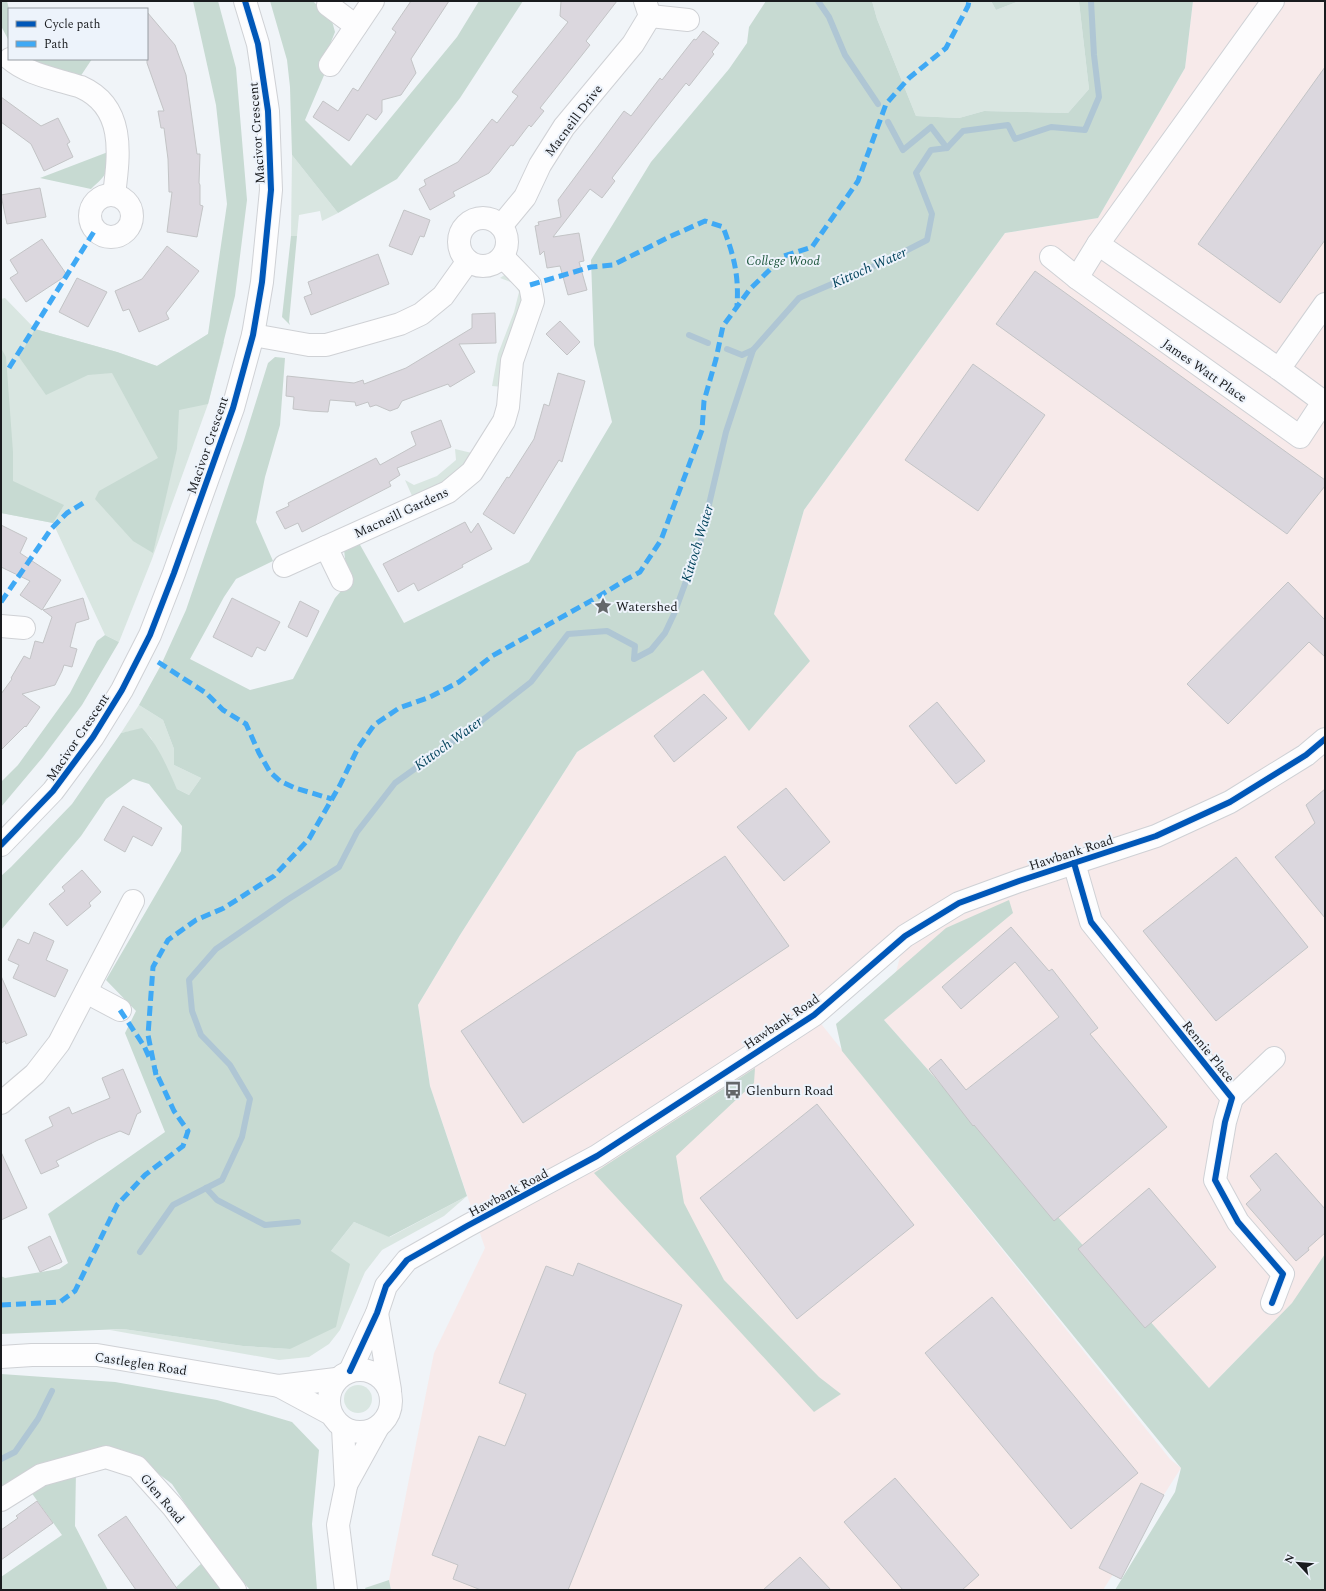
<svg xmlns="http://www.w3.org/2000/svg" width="1326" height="1591" viewBox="0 0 1326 1591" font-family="Spectral,serif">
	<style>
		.industrial { fill: #f7eaea }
		.green { fill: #d9e6e1 }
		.forest { fill: #c7dad2 }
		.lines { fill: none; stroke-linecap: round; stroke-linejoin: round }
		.stream { stroke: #afc6d4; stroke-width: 6 }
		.building { fill: #dbd7de; stroke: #c3c4c6 }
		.minor-casing { stroke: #cfd1d5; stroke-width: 24 }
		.minor { stroke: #fdfdfe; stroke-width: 22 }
		.quiet { stroke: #3fa9f5; stroke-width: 5; stroke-dasharray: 10 5; stroke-linecap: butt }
		.cycleway-casing { stroke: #edf3fb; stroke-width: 8 }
		.cycleway { stroke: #0057b8; stroke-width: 6 }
		.labels { text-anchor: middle; stroke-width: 4; stroke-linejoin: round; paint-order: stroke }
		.street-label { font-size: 13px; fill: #191b1e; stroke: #edf3fb }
		.park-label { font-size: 13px; font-style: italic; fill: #1f573e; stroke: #edf3fb }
		.poi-label { font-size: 13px; fill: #191b1e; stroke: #edf3fb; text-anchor: start }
		.water-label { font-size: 14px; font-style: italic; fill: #00415a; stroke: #edf3fb }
	</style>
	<rect width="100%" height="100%" fill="#f0f4f8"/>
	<!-- industrial -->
	<path class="industrial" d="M1193,1H1325V1256L1298,1297L1209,1388L884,1020L905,937L814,1015L1170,1459L1181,1468L1103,1590H391L389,1580L434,1353L485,1248L430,1086L418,1005L460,935L577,752L704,669L749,730L809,661L774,614L804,510L1005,233L1098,218L1185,68Z"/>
	<!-- green -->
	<g class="green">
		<path d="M872,1H991L996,10L1019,1H1075L1079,2L1089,89L1068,113L984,111L959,118L916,116L877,19Z"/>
		<path d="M292,155L338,213L322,221L320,211L299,215L297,236H291Z"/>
		<path d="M506,274L526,290L503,387L492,386L498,354L514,312L519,292L513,283L500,278Z"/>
		<path d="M5,298L35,329L117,352L157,366L208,334L224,342L208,404L152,559L119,642L105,635L53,523L1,513V299Z"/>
		<path d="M455,449L472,453L460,470L440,485L413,498L405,480L414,485L437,476L456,460Z"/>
		<path d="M139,705L163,720L174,749V765L201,778L189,795L177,789L151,738L142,729L121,733Z"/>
		<path d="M467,1196L444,1216L382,1250L365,1272L340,1330L329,1344L309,1357L279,1360L110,1330L123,1329L243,1346L290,1349L331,1251L354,1222L390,1237Z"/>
		<circle cx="358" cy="1399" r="14"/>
	</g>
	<!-- forest -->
	<g class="forest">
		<path d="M1,1H7L9,9V41L1,26Z"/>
		<path d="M193,1H218L236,68L247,200L235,296L208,404L179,410L177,449L153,553L133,541L95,499L99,491L158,458L112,373L88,375L46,395L19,357L35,329L117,352L157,366L208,334L227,204L216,105Z"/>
		<path d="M270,1H313L332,21L335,32L323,62L325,73L305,120L351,166L457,37L479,1H523L460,98L397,179L338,213L292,155L290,87L287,60Z"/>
		<path d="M766,1H872L877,19L916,116L959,118L984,111L1068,113L1089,89L1079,2L1075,1H1193L1185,68L1098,218L1005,233L804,510L774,614L810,661L749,731L703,670L577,752L460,935L418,1005L430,1086L467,1196L389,1237L354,1222L331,1251L350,1264L336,1327L290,1349L243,1346L123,1329L1,1334V1276L5,1278L59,1269L68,1263L48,1214L165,1132L125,1033L136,1011L106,980L181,851L182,826L149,784L133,779L106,799L81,836L1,930V876L11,867L72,804L121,733L142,728C159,746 167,767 177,789L189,795L201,778L174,765V749L163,720L139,705L161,665L186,610L244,440L268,363L275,357L285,358L280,425L265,477L256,522L273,561L236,579L224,597L190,659L250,690L293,679L335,598L348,583L344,550L359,543L404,623L529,562L612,422L594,345L591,260L651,162L729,69L747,43L749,27Z"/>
		<path d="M991,1H1019L996,10Z"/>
		<path d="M25,59H92L80,77Z"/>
		<path d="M108,152C108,174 107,174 91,189L40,178Z"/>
		<path d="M291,236H297L289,322L290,325L282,317Z"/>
		<path d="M1,348L6,357L13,452V481L64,505L53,523L1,513Z"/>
		<path d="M105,635L119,642L82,705L43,757L1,807V782L18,765L70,693L97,641Z"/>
		<path d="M1009,900L1013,913L884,1020L1209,1388L1292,1303L1325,1254V1590H1115L1175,1492L1181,1468L842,1051L836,1024L946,928Z"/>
		<path d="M755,1068L754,1083L676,1156L684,1203L724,1280L819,1377L841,1394L814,1412L594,1173Z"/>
		<path d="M1,1374L115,1382L217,1400L292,1422L319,1450L312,1524L317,1590H250L215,1548L172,1484L139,1459L1,1488Z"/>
		<path d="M76,1471L75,1526L108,1590H1V1577L62,1535L28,1488Z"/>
		<path d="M203,1562L224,1590H173Z"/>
		<path d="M389,1580L391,1590H366L365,1588Z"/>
	</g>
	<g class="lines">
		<!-- stream -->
		<g class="stream">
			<path d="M818,1L829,17L845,55L878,104"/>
			<path d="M888,122L903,150L931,127L947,148"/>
			<path d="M689,335L708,343"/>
			<path d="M727,349L742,355L753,350"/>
			<path d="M206,1188L217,1200L265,1225L298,1222"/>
			<path d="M140,1252L173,1205L222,1180L242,1137L250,1099L230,1065L201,1035L192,1011L189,980L216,949L287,900L339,867L357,832L395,783L480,722L531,682L568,634L607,631L635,646L634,659L651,650L665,633L674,614L700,543L726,432L753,350L799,298L886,261L927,240L932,214L916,173L931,150L947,148L963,131L1008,125L1015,139L1051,127L1085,130L1099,97L1094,55L1091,1"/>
			<path d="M1,1459L15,1452L38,1419L52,1391"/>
		</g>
	</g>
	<!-- building -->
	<g class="building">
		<path d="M411,1H449L411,59L416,73L401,95L382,100V112L376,120L367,114L349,141L313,117L323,101L338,111L353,88L358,91L396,32L392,29Z"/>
		<path d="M561,1H617L586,41L590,45L540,108L544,111L531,127L529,125L513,146L511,145L489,173L453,192L455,196L430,210L419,189L426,185L424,180L458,162L492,119L497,123L518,96L512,92L568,22L560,16Z"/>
		<path d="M147,12L175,45L186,75L197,154H200L199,183L200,185V205L203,206L197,237L167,232L172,192H169L168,159L164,128H161L158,111H164L147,63Z"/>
		<path d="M703,31L719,43L712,52L714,54L689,86L686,83L655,122L612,178L615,181L602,198L590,189L553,237L579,233L584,261L579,262L587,290L568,295L560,266L547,268L544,251L540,255L535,226L539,225L538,222L561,217L558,200L624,111L631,116L660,78L662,80L694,39L696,40Z"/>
		<path d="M1325,67V240L1280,303L1198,244Z"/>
		<path d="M1,97L41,126L58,118L70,142L67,144L73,157L44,171L31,144L1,122Z"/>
		<path d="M40,188L46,217L7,224L1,195Z"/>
		<path d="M404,210L430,220L424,237L420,236L412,255L389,246Z"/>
		<path d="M42,239L67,275L26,302L10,278L18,273L10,260Z"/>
		<path d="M167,246L199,271L166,313L169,319L139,332L129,309L123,311L115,291L142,279Z"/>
		<path d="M378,254L389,284L311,315L304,297L312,294L308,282Z"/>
		<path d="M1035,271L1325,480V486L1287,534L996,324Z"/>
		<path d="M77,278L107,292L88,327L59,312Z"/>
		<path d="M495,313L496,343L459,344L475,372L450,387L448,384L402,401L398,408L390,411L376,405L370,407L368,402L356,406L355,402L330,400L328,412L310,411L293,409L294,397L286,396L287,376L354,383L363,380L364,384L406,368L472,328V314Z"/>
		<path d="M560,321L580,342L567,355L546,334Z"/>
		<path d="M973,364L1045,415L978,511L905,460Z"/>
		<path d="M558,373L585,381L562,462L559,460L514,534L483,514L507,477L509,478L534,439L544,404L549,406Z"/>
		<path d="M441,420L451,447L397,468L400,475L389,482L391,486L302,532L298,523L285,529L276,512L289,506L288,503L376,458L380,465L416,445L411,432Z"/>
		<path d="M465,522L471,533L478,523L492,549L462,565L463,567L418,591L414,583L398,592L383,564Z"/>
		<path d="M1,525L27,538L20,553L61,580L42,610L20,595L30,581L1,567Z"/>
		<path d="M1288,582L1325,620V657L1309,642L1228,724L1187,684Z"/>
		<path d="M83,598L89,619L76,623L70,647L77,649L72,667L64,665L62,671L55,685L22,694L40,707L26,727L25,726L1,750V694L12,679L11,678L24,656L30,659L35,641L43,643L52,617L43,610Z"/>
		<path d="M232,598L280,622L265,651L257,647L252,657L213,637Z"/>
		<path d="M300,601L319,611L307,637L288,627Z"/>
		<path d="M704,694L727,718L674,762L654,736Z"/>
		<path d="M937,702L985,761L956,784L909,726Z"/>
		<path d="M786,788L830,842L784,881L737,827Z"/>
		<path d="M1325,789V918L1275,857L1315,823L1306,805Z"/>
		<path d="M123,806L162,828L152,846L133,836L125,852L104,840Z"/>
		<path d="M725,856L789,946L523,1123L461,1031Z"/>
		<path d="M1236,857L1308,947L1216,1021L1143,931Z"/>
		<path d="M82,870L101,892L89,903L91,906L67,926L49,904L65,891L62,887Z"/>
		<path d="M1011,927L1049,971L1052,969L1098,1028L1090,1034L1167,1127L1054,1221L974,1125L973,1126L929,1069L941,1059L966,1090L1059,1017L1015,962L961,1009L942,987Z"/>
		<path d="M34,932L54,941L46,960L68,970L55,997L13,978L19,965L8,960L18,939L29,944Z"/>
		<path d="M1,976L27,1035L6,1044L5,1041L1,1043Z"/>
		<path d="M123,1069L141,1112L137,1114L129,1135L120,1131L98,1140L56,1161L59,1166L41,1174L25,1140L53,1126L49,1117L69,1107L72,1114L110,1098L102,1078Z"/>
		<path d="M817,1104L914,1225L797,1319L700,1198Z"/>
		<path d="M1,1152L27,1208L1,1220Z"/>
		<path d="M1276,1153L1325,1209V1233L1308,1248L1309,1250L1296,1261L1246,1204L1261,1190L1250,1176Z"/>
		<path d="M1149,1188L1216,1267L1145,1328L1078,1249Z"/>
		<path d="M50,1236L62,1262L40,1272L28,1247Z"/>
		<path d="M578,1263L682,1305L568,1590H481L453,1579L458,1565L432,1555L479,1436L505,1446L521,1407L526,1394L499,1383L546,1266L573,1276Z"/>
		<path d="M992,1297L1138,1473L1071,1529L925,1353Z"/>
		<path d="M895,1478L979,1575L962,1590H903L844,1522Z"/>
		<path d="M1141,1483L1164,1495L1121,1579L1099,1568Z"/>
		<path d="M37,1501L53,1523L1,1560V1530L18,1518L16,1516Z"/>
		<path d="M126,1516L151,1552L178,1590H136L98,1535Z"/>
		<path d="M800,1557L831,1590H763Z"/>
	</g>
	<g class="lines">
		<!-- minor casing -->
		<g class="minor-casing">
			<g id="minor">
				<path d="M328,5L356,26"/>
				<path d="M650,16L688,20"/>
				<path d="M10,59C24,71 43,76 60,81C67,83 75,85 81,87C126,107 119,155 114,195"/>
				<path d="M330,65L373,1"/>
				<circle cx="111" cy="216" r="21"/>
				<circle cx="483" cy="242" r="24"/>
				<path d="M501,226L525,197L540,165L564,127L633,44L650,16L645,1"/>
				<path d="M1098,244L1279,369L1325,403"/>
				<path d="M1051,257L1077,278L1300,437L1323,402"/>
				<path d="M1077,278L1098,244L1273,1"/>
				<path d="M253,335L309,345H326L400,324L421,314L443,296L468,261"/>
				<path d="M1279,369L1325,304"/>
				<path d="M326,547L342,580"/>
				<path d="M284,566L448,492L472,472L504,421L508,407L512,361L533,301L530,285L503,257"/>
				<path d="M1,626L24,628"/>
				<path d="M1,845L53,791L93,737L122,690L150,635L174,573L233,408L253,335L262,282L271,190L268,111L258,44L245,1"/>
				<path d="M1074,863L1091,922L1232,1098L1225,1122L1215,1180L1238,1222L1283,1274L1272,1303"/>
				<path d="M86,992L120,1010"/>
				<path d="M1232,1098L1274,1058"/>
				<path d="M1,1103L35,1074L59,1043L133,901"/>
				<path d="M377,1313L390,1390"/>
				<path d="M1,1357L32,1355H97L279,1386L336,1379"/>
				<circle cx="360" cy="1401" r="31"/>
				<path d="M350,1371L377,1313L386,1286L407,1260L467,1226L597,1156L814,1015L905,936L959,903L1019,881L1156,836L1230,802L1306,755L1325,739"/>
				<path d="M279,1386L331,1414"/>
				<path d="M343,1428L346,1486L338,1525L346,1590"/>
				<path d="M346,1485L378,1427"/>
				<path d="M1,1500L41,1475L106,1457L137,1467L173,1507L235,1590"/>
			</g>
		</g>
		<!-- minor -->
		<use href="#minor" class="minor"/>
		<!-- quiet -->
		<g class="quiet">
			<path d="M530,285L591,267L613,265L669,237L705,221L723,227C734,256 739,275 737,306"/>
			<path d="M9,368L95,230"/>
			<path d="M1,602L51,529L67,513L85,502"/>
			<path d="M158,662L206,693L223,710L246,724L259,753L270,772L280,781L295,788L332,799"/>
			<path d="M120,1010L144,1046L150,1059"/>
			<path d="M156,1075L148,1035L153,967L168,940L196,920L224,908L274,876L309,839L340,785L358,748L374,725L399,708L430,697L459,682L492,656L596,598L627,579L640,572L661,540L702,430L704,401L716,359L723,326L750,289L784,256L812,247L858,181L886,104L909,78L946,48L968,6L969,1"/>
			<path d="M1,1305L60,1302L75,1291L117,1205L145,1175L183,1146L188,1131L174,1111L155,1070"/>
		</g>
		<!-- cycleway casing -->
		<g class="cycleway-casing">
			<g id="cycleway">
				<path d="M1,845L53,791L93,737L122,690L150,635L174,573L233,408L253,335L262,282L271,190L268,111L258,44L245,1"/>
				<path d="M1074,863L1091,922L1232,1098L1225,1122L1215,1180L1238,1222L1283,1274L1272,1303"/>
				<path d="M350,1371L377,1313L386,1286L407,1260L467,1226L597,1156L814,1015L905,936L959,903L1019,881L1156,836L1230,802L1306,755L1325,739"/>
			</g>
		</g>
		<!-- cycleway -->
		<use href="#cycleway" class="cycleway"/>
	</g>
	<!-- icons -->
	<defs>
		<g id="sight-bare" transform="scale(1.38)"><path d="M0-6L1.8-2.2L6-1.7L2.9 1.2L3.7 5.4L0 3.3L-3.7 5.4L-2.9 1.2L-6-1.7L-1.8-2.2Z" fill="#64676a" stroke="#edf3fb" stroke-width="2.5" paint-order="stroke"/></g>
		<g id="bus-bare" transform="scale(1.38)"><path d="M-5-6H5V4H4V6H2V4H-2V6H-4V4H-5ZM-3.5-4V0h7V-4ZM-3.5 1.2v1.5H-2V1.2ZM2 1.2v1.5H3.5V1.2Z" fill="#64676a" stroke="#edf3fb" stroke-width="2.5" paint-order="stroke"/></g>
	</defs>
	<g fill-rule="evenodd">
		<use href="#sight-bare" x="603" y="606"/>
		<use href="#bus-bare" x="733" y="1090"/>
	</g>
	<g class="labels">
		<!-- street labels -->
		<g class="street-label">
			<text transform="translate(573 120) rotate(-53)" y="5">Macneill Drive</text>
			<text transform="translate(256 133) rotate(-94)" y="5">Macivor Crescent</text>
			<text transform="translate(1205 370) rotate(35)" y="5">James Watt Place</text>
			<text transform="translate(207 445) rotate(-71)" y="5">Macivor Crescent</text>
			<text transform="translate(401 512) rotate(-25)" y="5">Macneill Gardens</text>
			<text transform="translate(77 737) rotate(-56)" y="5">Macivor Crescent</text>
			<text transform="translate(1071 852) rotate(-18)" y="5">Hawbank Road</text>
			<text transform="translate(781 1021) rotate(-34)" y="5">Hawbank Road</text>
			<text transform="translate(1209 1051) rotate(51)" y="5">Rennie Place</text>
			<text transform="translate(508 1192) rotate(-28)" y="5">Hawbank Road</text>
			<text transform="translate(141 1363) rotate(9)" y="5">Castleglen Road</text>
			<text transform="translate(163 1498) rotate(50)" y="5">Glen Road</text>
		</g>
		<!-- park labels -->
		<g class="park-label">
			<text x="783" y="265">College Wood</text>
		</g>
		<!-- poi labels -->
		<g class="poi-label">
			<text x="616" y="611">Watershed</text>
			<text x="746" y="1095">Glenburn Road</text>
		</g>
		<!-- water labels -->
		<g class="water-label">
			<text transform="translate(869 267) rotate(-24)" y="5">Kittoch Water</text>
			<text transform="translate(697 543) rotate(-73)" y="5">Kittoch Water</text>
			<text transform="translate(448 743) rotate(-36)" y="5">Kittoch Water</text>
		</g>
	</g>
	<!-- border -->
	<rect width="1326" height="1591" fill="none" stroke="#191b1e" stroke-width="4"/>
	<!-- legend -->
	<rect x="8" y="8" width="140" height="52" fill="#edf3fb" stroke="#989da3"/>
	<rect x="16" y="21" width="20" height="6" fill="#0057b8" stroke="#989da3"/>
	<text x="44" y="28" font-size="12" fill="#191b1e">Cycle path</text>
	<rect x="16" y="41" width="20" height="6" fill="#3fa9f5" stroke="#989da3"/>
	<text x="44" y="48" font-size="12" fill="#191b1e">Path</text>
	<!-- north arrow -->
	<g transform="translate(1298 1563) rotate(296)" stroke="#edf3fb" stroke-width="3" paint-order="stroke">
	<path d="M0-3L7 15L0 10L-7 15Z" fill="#191b1e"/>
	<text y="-6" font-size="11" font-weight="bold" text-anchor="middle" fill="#191b1e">N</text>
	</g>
</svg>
